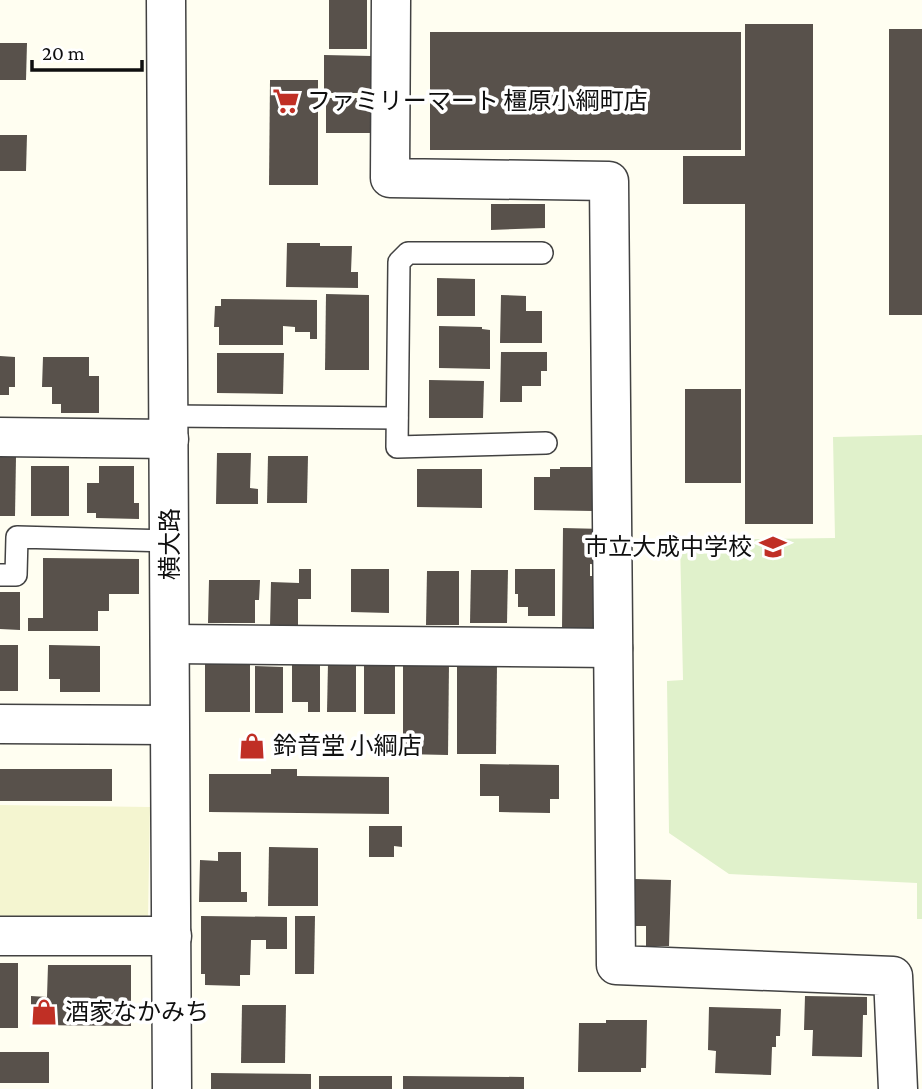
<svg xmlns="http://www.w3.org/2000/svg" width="922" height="1089" viewBox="0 0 922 1089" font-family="'Crimson Pro','Noto Sans JP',serif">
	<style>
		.farmland { fill: #f4f5d0 }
		.pitch { fill: #e0f1cb }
		.building { fill: #58514b }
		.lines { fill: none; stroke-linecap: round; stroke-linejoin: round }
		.service-casing { stroke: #424242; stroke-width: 24 }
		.minor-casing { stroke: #424242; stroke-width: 41 }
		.service { stroke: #fff; stroke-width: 21 }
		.minor { stroke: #fff; stroke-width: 38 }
		.labels { text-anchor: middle; stroke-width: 7; stroke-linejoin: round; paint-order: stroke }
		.poi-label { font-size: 24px; fill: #0f0f0f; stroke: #fff; text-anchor: start }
		.street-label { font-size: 24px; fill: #0f0f0f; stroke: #fff }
	</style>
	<rect width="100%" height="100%" fill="#fffef1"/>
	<!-- farmland -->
	<path class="farmland" d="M0,805L150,807L148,918H0Z"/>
	<!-- pitch -->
	<path class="pitch" d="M922,435V919H917V883L729,874L669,833L667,681L683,680L680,540L835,538L833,437Z"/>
	<!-- building -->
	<g class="building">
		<rect x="329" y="0" width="38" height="49"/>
		<path d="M745,24H813V524H745V204H683V156H745Z"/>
		<rect x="889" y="29" width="33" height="286"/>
		<rect x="430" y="32" width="311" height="118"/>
		<path d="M0,43H27L26,80H0Z"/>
		<path d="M324,55L372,56V93H324Z"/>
		<path d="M270,80H318V185H269Z"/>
		<path d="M326,98H372L371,133H326Z"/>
		<path d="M0,135H27L26,171H0Z"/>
		<path d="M491,204H545V228L491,230Z"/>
		<path d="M287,243H320V246H352L351,272H358V288L286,287Z"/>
		<path d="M437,278L475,279V316H437Z"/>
		<path d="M326,294L369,295V370H325Z"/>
		<path d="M501,295L526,296V311H542V343H500Z"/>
		<path d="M221,299L317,300V339H310V332H295V327L283,326V345H219V327H214L215,306H221Z"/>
		<path d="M439,326L482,327V329L490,330V369L439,368Z"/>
		<path d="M501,352H547V371H541V386H522V402H500Z"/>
		<path d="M217,353H284L283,394L217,393Z"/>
		<path d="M0,356L15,357V387H9V395H0Z"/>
		<path d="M43,357H89V376H99V413H61V404H52V387H42Z"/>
		<path d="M429,380L484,381L483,418H429Z"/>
		<rect x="685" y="389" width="56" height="94"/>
		<path d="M217,453H251L250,488L258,489V504H216Z"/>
		<path d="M268,456H308L307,503H267Z"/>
		<path d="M0,457H16L15,516H0Z"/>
		<rect x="31" y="466" width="38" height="50"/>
		<path d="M99,466H134V503H139V519L96,518V513H87V483H99Z"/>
		<path d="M560,467H593V511L534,510V477H550V469H560Z"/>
		<path d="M417,469H482V508L417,507Z"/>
		<path d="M563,528L604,529V565L590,564V576H598L597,629H562Z"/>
		<path d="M43,558L139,559V594H109V611H98V631H28V618H43Z"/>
		<path d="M299,569H311V599H298V627H270L271,582L299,583Z"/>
		<path d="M351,569H389V613L351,612Z"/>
		<path d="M515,569H555V616H528V607H518V594H515Z"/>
		<path d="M471,570H508L507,623H470Z"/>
		<path d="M427,571H459V625H426Z"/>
		<path d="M209,580H260L259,600H255V623H208Z"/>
		<path d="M0,592H20V630L0,629Z"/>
		<rect x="0" y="645" width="18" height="46"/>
		<path d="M49,645L100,646V692H60V679H49Z"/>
		<path d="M205,657L250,658V712H205Z"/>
		<path d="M328,663H356V712H327Z"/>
		<rect x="364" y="663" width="31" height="51"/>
		<path d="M292,664H320V712H308V702H292Z"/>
		<path d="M403,664H449L448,755L403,754Z"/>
		<path d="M457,664L497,665L496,754H457Z"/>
		<path d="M255,666L283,667V713H255Z"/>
		<path d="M480,764L559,765V799H550V813L499,812V796H480Z"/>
		<rect x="0" y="769" width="112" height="32"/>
		<path d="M271,769H297V776L389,777V814L209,812V774H271Z"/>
		<path d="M369,826H402V847L394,846V857H369Z"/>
		<path d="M269,847L318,848V906H268Z"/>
		<path d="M218,852H241V892H247V902H199L200,860L218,861Z"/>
		<path d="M635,879L671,880L669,946H646V926H633Z"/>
		<path d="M201,916L287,917V949H266V940H251L250,975H240V986L205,985V974H201Z"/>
		<path d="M295,916H315L314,974H295Z"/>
		<rect x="0" y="963" width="18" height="65"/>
		<path d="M48,965H131V1026L31,1025V996L47,997Z"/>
		<path d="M805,996L867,997V1015H863L862,1057L812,1056L813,1030H804Z"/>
		<path d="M242,1005H286L285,1063H241Z"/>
		<path d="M709,1007L781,1009L780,1036H776V1047H772L771,1075L715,1073L716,1051L708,1050Z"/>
		<path d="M606,1020H647L646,1068H641V1072H578L579,1023H606Z"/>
		<rect x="0" y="1052" width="49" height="31"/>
		<path d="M211,1073L311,1074V1089H211Z"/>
		<rect x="319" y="1076" width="73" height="13"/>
		<path d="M403,1076L524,1077V1089H403Z"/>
	</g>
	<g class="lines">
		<!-- service casing -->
		<g class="service-casing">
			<g id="service">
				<path d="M542,253H408L399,262L397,447L546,443"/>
				<path d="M168,416L397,418"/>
				<path d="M0,575H16L17,537L170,541"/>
			</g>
		</g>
		<!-- minor casing -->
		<g class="minor-casing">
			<g id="minor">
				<path d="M166,0L172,1089"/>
				<path d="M391,0L390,178L609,181L616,965L893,976L898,1089"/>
				<path d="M0,437L169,439"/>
				<path d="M170,644L613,648"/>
				<path d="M0,724L169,725"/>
				<path d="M0,936H172"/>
			</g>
		</g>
		<!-- service -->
		<use href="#service" class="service"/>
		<!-- minor -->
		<use href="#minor" class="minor"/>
	</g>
	<!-- icons -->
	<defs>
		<g id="supermarket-bare" transform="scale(2.1)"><path d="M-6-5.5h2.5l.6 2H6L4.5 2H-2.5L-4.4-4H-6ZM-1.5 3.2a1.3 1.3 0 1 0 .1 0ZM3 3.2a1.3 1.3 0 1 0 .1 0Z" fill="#c02f25" stroke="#fff" stroke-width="2.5" paint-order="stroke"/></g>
		<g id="school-bare" transform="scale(2.1)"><path d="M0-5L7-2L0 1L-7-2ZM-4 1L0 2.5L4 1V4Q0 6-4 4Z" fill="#c02f25" stroke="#fff" stroke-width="2.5" paint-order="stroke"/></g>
		<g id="shop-bare" transform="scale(2.1)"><path d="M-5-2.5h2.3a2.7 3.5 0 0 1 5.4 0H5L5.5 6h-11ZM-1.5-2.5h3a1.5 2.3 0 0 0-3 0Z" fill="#c02f25" stroke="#fff" stroke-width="2.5" paint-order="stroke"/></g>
	</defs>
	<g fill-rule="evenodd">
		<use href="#supermarket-bare" x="286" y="101"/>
		<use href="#school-bare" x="773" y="547"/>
		<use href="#shop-bare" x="252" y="746"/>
		<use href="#shop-bare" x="44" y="1012"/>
	</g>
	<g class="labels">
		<!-- poi labels -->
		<g class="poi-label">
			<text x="307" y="109">ファミリーマート 橿原小綱町店</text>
			<text x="752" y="555" text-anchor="end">市立大成中学校</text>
			<text x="273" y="754">鈴音堂 小綱店</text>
			<text x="65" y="1020">酒家なかみち</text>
		</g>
		<!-- street labels -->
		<g class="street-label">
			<text transform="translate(170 544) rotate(-90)" y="8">横大路</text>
		</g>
	</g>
	<!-- scale -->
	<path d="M32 60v10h110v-10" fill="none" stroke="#0f0f0f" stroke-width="3.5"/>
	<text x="42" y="60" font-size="21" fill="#0f0f0f" stroke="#ffffff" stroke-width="5" paint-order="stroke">20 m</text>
</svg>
